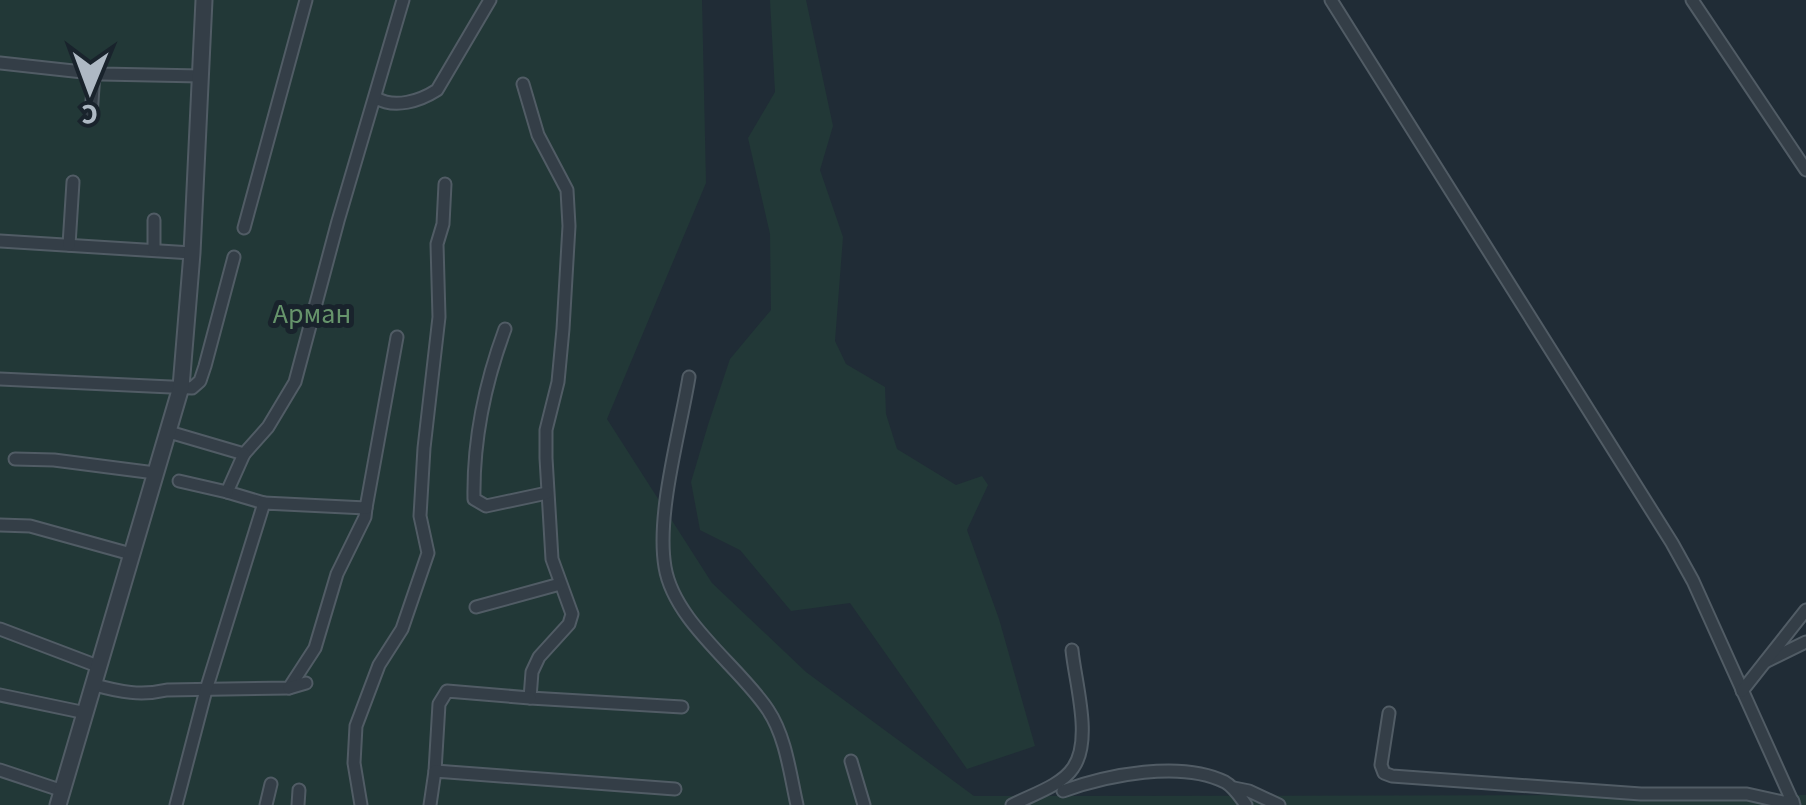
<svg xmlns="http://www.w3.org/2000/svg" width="1806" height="805" viewBox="0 0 1806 805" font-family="'Source Sans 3',sans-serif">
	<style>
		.green { fill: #223837 }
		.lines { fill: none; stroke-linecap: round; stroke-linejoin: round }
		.minor-casing { stroke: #515c65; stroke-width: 15 }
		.tertiary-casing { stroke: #515c65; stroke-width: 19 }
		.minor { stroke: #343e47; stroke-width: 11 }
		.tertiary { stroke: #343e47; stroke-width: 15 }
		.labels { text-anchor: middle; stroke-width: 10; stroke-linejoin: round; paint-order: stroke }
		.park-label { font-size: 28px; fill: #66946b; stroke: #19232c }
	</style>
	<rect width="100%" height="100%" fill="#202c36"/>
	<!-- green -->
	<g class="green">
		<path d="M0,0H702L706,183L607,419L712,583L806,672L974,796L1806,795V805H0Z"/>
		<path d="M770,0H806L833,126L820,170L843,237L835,341L846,364L885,387L886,414L897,449L956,485L982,476L988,485L967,530L999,619L1035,746L967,769L850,603L791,611L740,550L700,530L691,482L708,425L730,359L771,310L770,234L748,138L775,92Z"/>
	</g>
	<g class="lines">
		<!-- minor casing -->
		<g class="minor-casing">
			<g id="minor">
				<path d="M1331,0L1672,543L1693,581L1794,805"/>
				<path d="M1692,0L1806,170"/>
				<path d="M0,63L101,74L201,76"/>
				<path d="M523,84L538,135L567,190L569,226L563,329L558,382L546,430V458L552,559L572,614L569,624L539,657L532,672L530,698L682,707"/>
				<path d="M376,98C395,109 420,101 437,90L490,0"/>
				<path d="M91,116L94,73"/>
				<path d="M244,228L306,0"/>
				<path d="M0,241L192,253"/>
				<path d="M69,245L73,182"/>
				<path d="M154,250V220"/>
				<path d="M505,329C485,383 473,442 474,499L486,506L547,493"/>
				<path d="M689,377C680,432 656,514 665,567C674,622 740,667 768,710C786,737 790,774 797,805"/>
				<path d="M0,379L192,388L200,381L205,366L234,257"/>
				<path d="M169,432L244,454L268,427L295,382L338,221L403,0"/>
				<path d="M244,454L227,492L264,503"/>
				<path d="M15,459L54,460L155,473"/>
				<path d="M179,481L227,492"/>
				<path d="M0,525L30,526L131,554"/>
				<path d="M476,607L560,584"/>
				<path d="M0,629L100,667"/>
				<path d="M1765,662L1806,642"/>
				<path d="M95,685C120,692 141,696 167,690L289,688L315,648L337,574L365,517L366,508"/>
				<path d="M289,688L306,683"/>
				<path d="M1742,691L1806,610"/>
				<path d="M0,695L86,713"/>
				<path d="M1389,713L1381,765L1384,773L1392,776L1641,794H1747L1783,802L1793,801"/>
				<path d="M851,761L864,805"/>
				<path d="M0,770L63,791"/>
				<path d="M435,771L439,704L447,691L530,698"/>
				<path d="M1234,788L1249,791L1279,805"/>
				<path d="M1063,791C1107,775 1181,760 1225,782C1234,787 1240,797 1246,805"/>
				<path d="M176,805L206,690L264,503L366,508L397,337"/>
				<path d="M266,805L271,784"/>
				<path d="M298,805L299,790"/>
				<path d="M361,805L354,763L356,726L379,665L402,629L428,553L420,516L424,448L439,317L437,244L443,224L445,184"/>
				<path d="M430,805L435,771L675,789"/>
				<path d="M1012,805C1031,795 1061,786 1073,768C1093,740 1075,682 1072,650"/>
			</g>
		</g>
		<!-- tertiary casing -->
		<g class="tertiary-casing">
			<path id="tertiary" d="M58,805L181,387L192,253L204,0"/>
		</g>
		<!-- minor -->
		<use href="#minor" class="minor"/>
		<!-- tertiary -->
		<use href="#tertiary" class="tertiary"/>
	</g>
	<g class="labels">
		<!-- park labels -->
		<g class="park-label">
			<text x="312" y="323">Арман</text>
		</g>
	</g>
	<!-- north arrow -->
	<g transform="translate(90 90) rotate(181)" stroke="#19232c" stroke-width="8" paint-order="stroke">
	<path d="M0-8L18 38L0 25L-18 38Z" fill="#aeb9c4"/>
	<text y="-15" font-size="28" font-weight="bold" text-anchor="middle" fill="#aeb9c4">С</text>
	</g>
</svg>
